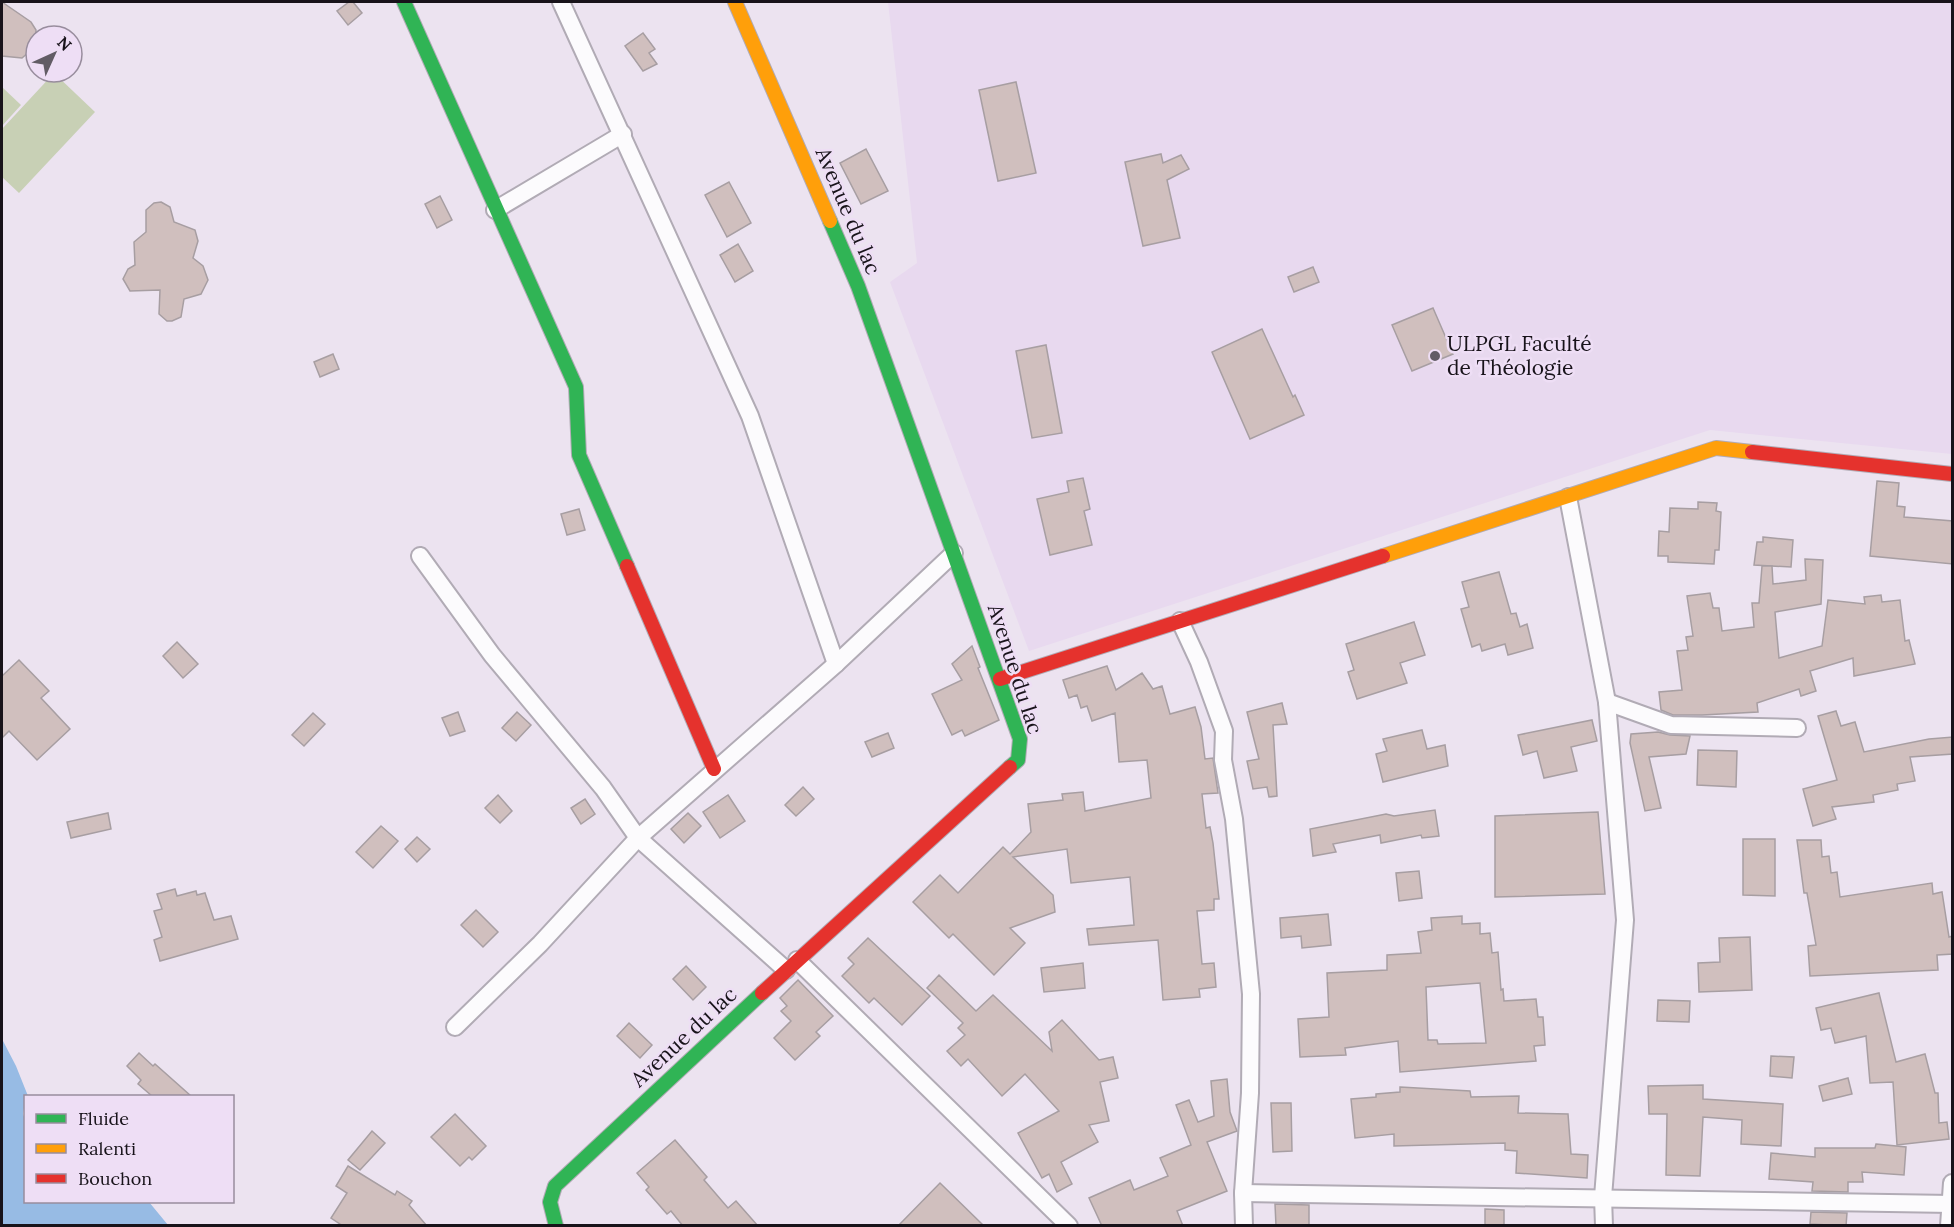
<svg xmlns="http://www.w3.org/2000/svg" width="1954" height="1227" viewBox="0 0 1954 1227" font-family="Lora,serif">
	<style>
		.built { fill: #e8d9ef }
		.green { fill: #c8d0b5 }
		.water { fill: #97bbe4 }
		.building { fill: #d0bfbe; stroke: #a79ea2; stroke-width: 1.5; fill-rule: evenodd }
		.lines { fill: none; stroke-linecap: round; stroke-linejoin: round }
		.street-casing { stroke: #b1abb5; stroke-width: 20 }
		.fast-casing { stroke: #b1abb5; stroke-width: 16 }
		.slow-casing { stroke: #b1abb5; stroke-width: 16 }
		.jam-casing { stroke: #b1abb5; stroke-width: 16 }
		.street { stroke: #fcfbfd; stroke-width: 16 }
		.fast { stroke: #30b455; stroke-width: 14 }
		.slow { stroke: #ff9f0a; stroke-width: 14 }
		.jam { stroke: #e5322d; stroke-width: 14 }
		.poi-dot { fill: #625c65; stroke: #eedef5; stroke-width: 2 }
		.labels { text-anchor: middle; stroke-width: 5; stroke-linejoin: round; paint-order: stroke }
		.street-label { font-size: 21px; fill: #18131a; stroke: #eedef5 }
		.poi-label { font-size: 21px; fill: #18131a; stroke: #eedef5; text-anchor: start }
	</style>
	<rect width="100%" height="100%" fill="#ece3f0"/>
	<!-- built -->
	<path class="built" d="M888,2H1952V454L1710,430L1029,651L890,282L917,263Z"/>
	<!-- green -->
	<g class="green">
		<path d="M54,73L95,112L19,193L2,177V129Z"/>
		<path d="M2,87L21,105L2,126Z"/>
	</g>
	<!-- water -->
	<path class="water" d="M2,1039L16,1066L28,1096H26L23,1114L26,1122V1202H149L168,1225H2Z"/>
	<!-- building -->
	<g class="building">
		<path d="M2,2L31,22L36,30L35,47L22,58L2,56Z"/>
		<path d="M349,2H353L362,13L348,25L337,11Z"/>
		<path d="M643,33L655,49L649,53L657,64L643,71L625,46Z"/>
		<path d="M1016,82L1036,173L998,181L979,90Z"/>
		<path d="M866,149L888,191L861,204L840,163Z"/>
		<path d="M1161,154L1163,163L1181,155L1189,169L1167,180L1180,238L1143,246L1125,162Z"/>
		<path d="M729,182L751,223L727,237L705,195Z"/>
		<path d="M440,196L452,220L437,228L425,204Z"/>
		<path d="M161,202L170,207L174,222L195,230L198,241L193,258L203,266L208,280L201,294L184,299L181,317L172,321H167L159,314L160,290L130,291L123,279L128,269L135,265L134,242L146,232V210L154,203Z"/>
		<path d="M738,244L753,271L735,282L720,255Z"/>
		<path d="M1313,267L1319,282L1294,292L1288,277Z"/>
		<path d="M1433,308L1453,354L1412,371L1392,325Z"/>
		<path d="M1262,329L1293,397L1295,395L1304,415L1250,439L1212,352Z"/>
		<path d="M1046,345L1062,433L1032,438L1016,351Z"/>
		<path d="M333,354L339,369L320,377L314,362Z"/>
		<path d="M1083,478L1090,509L1084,511L1092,545L1050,555L1037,499L1069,492L1067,481Z"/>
		<path d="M1877,481L1899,483L1897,506L1905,507L1904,517L1953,521V564L1870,556Z"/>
		<path d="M1698,502L1717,503L1716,511L1721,512L1719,550H1715L1714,564L1668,562V556H1658L1659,531L1669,532L1670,508L1698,509Z"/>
		<path d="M579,509L585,530L567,535L561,514Z"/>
		<path d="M1763,537L1793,540L1791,567L1754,565L1757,542H1763Z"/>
		<path d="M1805,559L1823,560L1821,604L1775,612L1779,658L1822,646L1828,600L1865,604L1864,597L1881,595L1882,602L1900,600L1905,641L1909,640L1915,664L1854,676L1853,658L1810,671L1816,691L1801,696L1799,689L1757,703L1758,712L1702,715H1673L1661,710L1659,692L1682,690L1677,651L1688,650L1686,637L1693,636L1687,596L1710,593L1713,608H1719L1722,631L1754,627L1752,603H1759L1762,566H1772L1773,584L1806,580Z"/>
		<path d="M1499,572L1511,614L1516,613L1520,627L1527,624L1533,648L1508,655L1505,644L1482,651L1480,644L1472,647L1461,609L1469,607L1462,582Z"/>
		<path d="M1414,622L1425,655L1400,663L1407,683L1357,699L1348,672L1354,670L1346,644Z"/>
		<path d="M177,642L198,664L183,678L163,656Z"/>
		<path d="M972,646L980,667L978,668L999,720L965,736L962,730L952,735L932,694L962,680L952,664Z"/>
		<path d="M19,660L49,691L41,698L70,729L37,760L9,731L2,738V676Z"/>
		<path d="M1107,666L1116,690L1142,673L1153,689L1162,686L1170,714L1195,707L1201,727L1205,759L1213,758L1218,793L1202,794L1206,828L1210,827L1213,843L1219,899H1214V910L1197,911L1202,964L1214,963L1216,987L1199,989L1200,997L1163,1000L1158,940L1089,945L1087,929L1134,925L1130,877L1071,883L1067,849L1013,857L1053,895L1055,912L1010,928L1025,943L994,975L953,934L949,938L913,902L940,875L958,893L1003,847L1010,854L1031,832L1028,804L1063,800L1062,794L1083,792L1085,811L1151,798L1147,760L1119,762L1115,713L1092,721L1087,706L1081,708L1077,695L1069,698L1063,680Z"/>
		<path d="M1282,703L1287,724L1273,725L1277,796L1269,797L1267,787L1253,789L1247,761L1259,759L1247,712Z"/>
		<path d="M1836,711L1841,726L1855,722L1864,752L1929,739L1953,737V754L1910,757L1915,781L1897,784L1898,790L1873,795L1874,802L1832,807L1836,819L1813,826L1803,789L1837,780L1818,716Z"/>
		<path d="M458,712L465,731L450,736L442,718Z"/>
		<path d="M517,712L531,725L516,741L502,728Z"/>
		<path d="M313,713L325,724L304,746L292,735Z"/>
		<path d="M1592,720L1597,741L1571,747L1577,771L1544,778L1537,751L1523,755L1518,735Z"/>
		<path d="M1422,730L1427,749L1445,745L1448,766L1383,782L1376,754L1387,751L1383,739Z"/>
		<path d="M1658,732L1670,735L1690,736L1686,754L1649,757L1661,808L1645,811L1630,743L1631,734Z"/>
		<path d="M888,733L894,748L872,757L865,742Z"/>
		<path d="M1698,750L1737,751L1736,787L1697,785Z"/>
		<path d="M803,787L814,799L796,816L785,805Z"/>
		<path d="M498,795L512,811L500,823L485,808Z"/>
		<path d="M728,795L745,821L720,838L703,812Z"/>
		<path d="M585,799L595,814L581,824L571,808Z"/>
		<path d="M1435,810L1439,836L1422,838L1421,835L1381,843L1380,835L1333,844L1336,852L1313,856L1310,829L1386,814L1394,816Z"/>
		<path d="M1598,812L1605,894L1495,897V816Z"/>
		<path d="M108,813L111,829L71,838L67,822Z"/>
		<path d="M688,813L701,826L684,843L671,829Z"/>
		<path d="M381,826L398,841L373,868L356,852Z"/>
		<path d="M417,837L430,849L417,862L405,849Z"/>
		<path d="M1743,839H1775V896L1743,895Z"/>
		<path d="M1797,840H1821L1822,857L1829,856L1831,873L1837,872L1840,897L1932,883L1933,894L1942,892L1949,937L1953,936V954L1937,955L1938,970L1810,976L1808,946L1816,945L1807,893H1804Z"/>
		<path d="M1419,871L1422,898L1399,901L1396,873Z"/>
		<path d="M175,889L177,896L196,891L197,895L205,893L214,920L231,916L238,939L160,961L154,940L162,937L154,911L162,909L157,894Z"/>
		<path d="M476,910L498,932L483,947L461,925Z"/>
		<path d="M1328,914L1331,945L1302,948L1301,936L1281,938L1280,918Z"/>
		<path d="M1462,916V924L1480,923V934L1490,933L1492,953L1498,952L1501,990L1503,989L1504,1001L1536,999L1538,1017H1543L1545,1045L1534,1046L1536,1061L1400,1072L1398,1041L1345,1048L1346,1055L1300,1057L1298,1019L1329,1017L1327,973L1387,970V955L1421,953L1418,932L1432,930L1431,918ZM1480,983L1486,1043L1438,1044L1437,1040H1428L1426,987Z"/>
		<path d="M1750,937L1752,990L1699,992L1698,963L1720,962L1719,938Z"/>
		<path d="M868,938L930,996L902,1025L874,998L869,1003L842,976L854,964L848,958Z"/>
		<path d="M1083,963L1085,988L1044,992L1041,968Z"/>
		<path d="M686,966L706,987L693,1000L673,979Z"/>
		<path d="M939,975L976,1011L993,995L1052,1051L1049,1032L1062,1020L1099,1060L1113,1057L1118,1078L1100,1082L1109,1121L1089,1125L1098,1142L1061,1162L1072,1184L1057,1192L1049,1174L1042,1178L1018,1133L1059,1111L1025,1074L1002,1096L968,1059L961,1066L947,1051L965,1035L958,1028L963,1023L927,988Z"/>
		<path d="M798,980L833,1016L816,1032L820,1036L795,1060L774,1038L791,1021L781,1011L787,1006L780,998Z"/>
		<path d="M1879,993L1896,1062L1925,1054L1935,1093H1938L1939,1123L1947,1122L1949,1139L1897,1145L1893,1082L1870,1083L1866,1036L1835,1043L1831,1028L1821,1030L1816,1008Z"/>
		<path d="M1658,1000L1690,1001L1689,1022L1657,1021Z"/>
		<path d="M629,1023L652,1045L640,1058L617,1036Z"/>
		<path d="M139,1053L153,1066L155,1064L191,1096H152L138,1084L141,1080L127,1066Z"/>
		<path d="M1771,1056L1794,1057L1792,1078L1770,1076Z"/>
		<path d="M1848,1078L1852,1094L1823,1101L1819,1086Z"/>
		<path d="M1227,1079L1230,1112L1237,1131L1207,1142L1227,1191L1177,1211L1183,1226H1102L1089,1198L1130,1180L1134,1190L1168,1176L1160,1158L1191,1145L1176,1105L1189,1100L1198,1122L1214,1116L1211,1081Z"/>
		<path d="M1703,1085V1099L1783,1104L1781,1146L1741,1144L1742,1120L1703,1117L1700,1176L1666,1175L1667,1114H1649L1648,1086Z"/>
		<path d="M1400,1087L1470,1091L1471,1097L1519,1096L1518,1113L1568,1114L1571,1154L1588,1155L1587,1178L1516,1173L1517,1151L1505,1150V1143L1394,1146V1134L1355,1138L1351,1099L1376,1097V1094L1400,1092Z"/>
		<path d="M1271,1103H1291L1292,1151L1273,1152Z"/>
		<path d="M455,1114L486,1146L472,1160L469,1157L460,1166L431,1137Z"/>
		<path d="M372,1131L385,1143L360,1170L348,1160Z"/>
		<path d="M675,1140L707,1177L704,1180L728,1208L736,1201L758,1226H683L671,1211L667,1214L646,1190L649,1187L637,1173Z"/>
		<path d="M1876,1144L1906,1147L1904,1175L1862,1172L1863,1182H1848V1192L1812,1191L1813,1182L1769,1179L1771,1153L1815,1157V1148H1875Z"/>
		<path d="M348,1166L395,1195L397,1191L412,1201L409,1205L427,1226H343L331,1218L347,1193L336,1186Z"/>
		<path d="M940,1183L984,1226H898Z"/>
		<path d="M1275,1204L1309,1205V1226H1276Z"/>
		<path d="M1485,1209L1504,1210V1226H1485Z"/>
		<path d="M1811,1212L1847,1213L1846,1226L1810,1224Z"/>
	</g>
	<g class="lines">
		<!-- street casing -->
		<g class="street-casing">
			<g id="street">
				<path d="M561,2L750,416L836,664"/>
				<path d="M495,210L623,134"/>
				<path d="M1568,497L1607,702L1625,920L1603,1197L1604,1226"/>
				<path d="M420,556L492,655L603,788L638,838L786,970"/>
				<path d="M1180,621L1199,662L1224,731L1223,760L1234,819L1251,994L1250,1093L1243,1193L1244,1226"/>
				<path d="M1607,702L1671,725L1797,728"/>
				<path d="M797,960L1069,1226"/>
				<path d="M455,1027L540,944L638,838L836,664L954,553"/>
				<path d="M1243,1193L1952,1204"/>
				<path d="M1949,1226L1952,1183"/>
			</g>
		</g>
		<!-- fast casing -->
		<g class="fast-casing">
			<g id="fast">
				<path d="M404,2L576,387L579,455L627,566"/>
				<path d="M830,221L858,286L1020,739L1018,760L1010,767"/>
				<path d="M556,1226L550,1202L555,1186L762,993"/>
			</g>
		</g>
		<!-- slow casing -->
		<g class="slow-casing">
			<g id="slow">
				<path d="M735,2L830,221"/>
				<path d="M1383,556L1716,448L1752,452"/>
			</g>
		</g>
		<!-- jam casing -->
		<g class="jam-casing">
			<g id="jam">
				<path d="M1752,452L1952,474"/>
				<path d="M627,566L714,769"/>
				<path d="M1000,679L1383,556"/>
				<path d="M762,993L1010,767"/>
			</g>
		</g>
		<!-- street -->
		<use href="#street" class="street"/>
		<!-- fast -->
		<use href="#fast" class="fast"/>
		<!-- slow -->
		<use href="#slow" class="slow"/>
		<!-- jam -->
		<use href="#jam" class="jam"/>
	</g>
	<!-- markers -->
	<circle class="poi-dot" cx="1435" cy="356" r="6"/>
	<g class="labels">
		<!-- street labels -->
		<g class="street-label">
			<text transform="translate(848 211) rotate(67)" y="7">Avenue du lac</text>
			<text transform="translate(1015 669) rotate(72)" y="7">Avenue du lac</text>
			<text transform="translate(684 1037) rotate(-43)" y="7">Avenue du lac</text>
		</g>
		<!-- poi labels -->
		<g class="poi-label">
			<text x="1447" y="351">ULPGL Faculté<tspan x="1447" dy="24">de Théologie</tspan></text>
		</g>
	</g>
	<!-- border -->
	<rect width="1954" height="1227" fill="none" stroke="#18131a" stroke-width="6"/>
	<!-- legend -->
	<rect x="24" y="1095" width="210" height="108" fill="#eedef5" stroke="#988d9d" stroke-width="1.5"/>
	<rect x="36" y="1114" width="30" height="9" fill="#30b455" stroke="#988d9d" stroke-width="1.5"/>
	<text x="78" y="1125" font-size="18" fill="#18131a">Fluide</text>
	<rect x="36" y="1144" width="30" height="9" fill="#ff9f0a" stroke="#988d9d" stroke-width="1.5"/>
	<text x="78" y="1155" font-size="18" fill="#18131a">Ralenti</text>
	<rect x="36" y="1174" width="30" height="9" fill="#e5322d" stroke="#988d9d" stroke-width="1.5"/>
	<text x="78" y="1185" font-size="18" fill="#18131a">Bouchon</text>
	<!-- north arrow -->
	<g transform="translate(54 54) rotate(45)"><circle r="28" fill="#eedef5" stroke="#988d9d" stroke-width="1.5"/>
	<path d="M0-4.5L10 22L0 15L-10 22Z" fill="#625c65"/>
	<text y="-9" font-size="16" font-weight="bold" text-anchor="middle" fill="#18131a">N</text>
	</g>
</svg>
